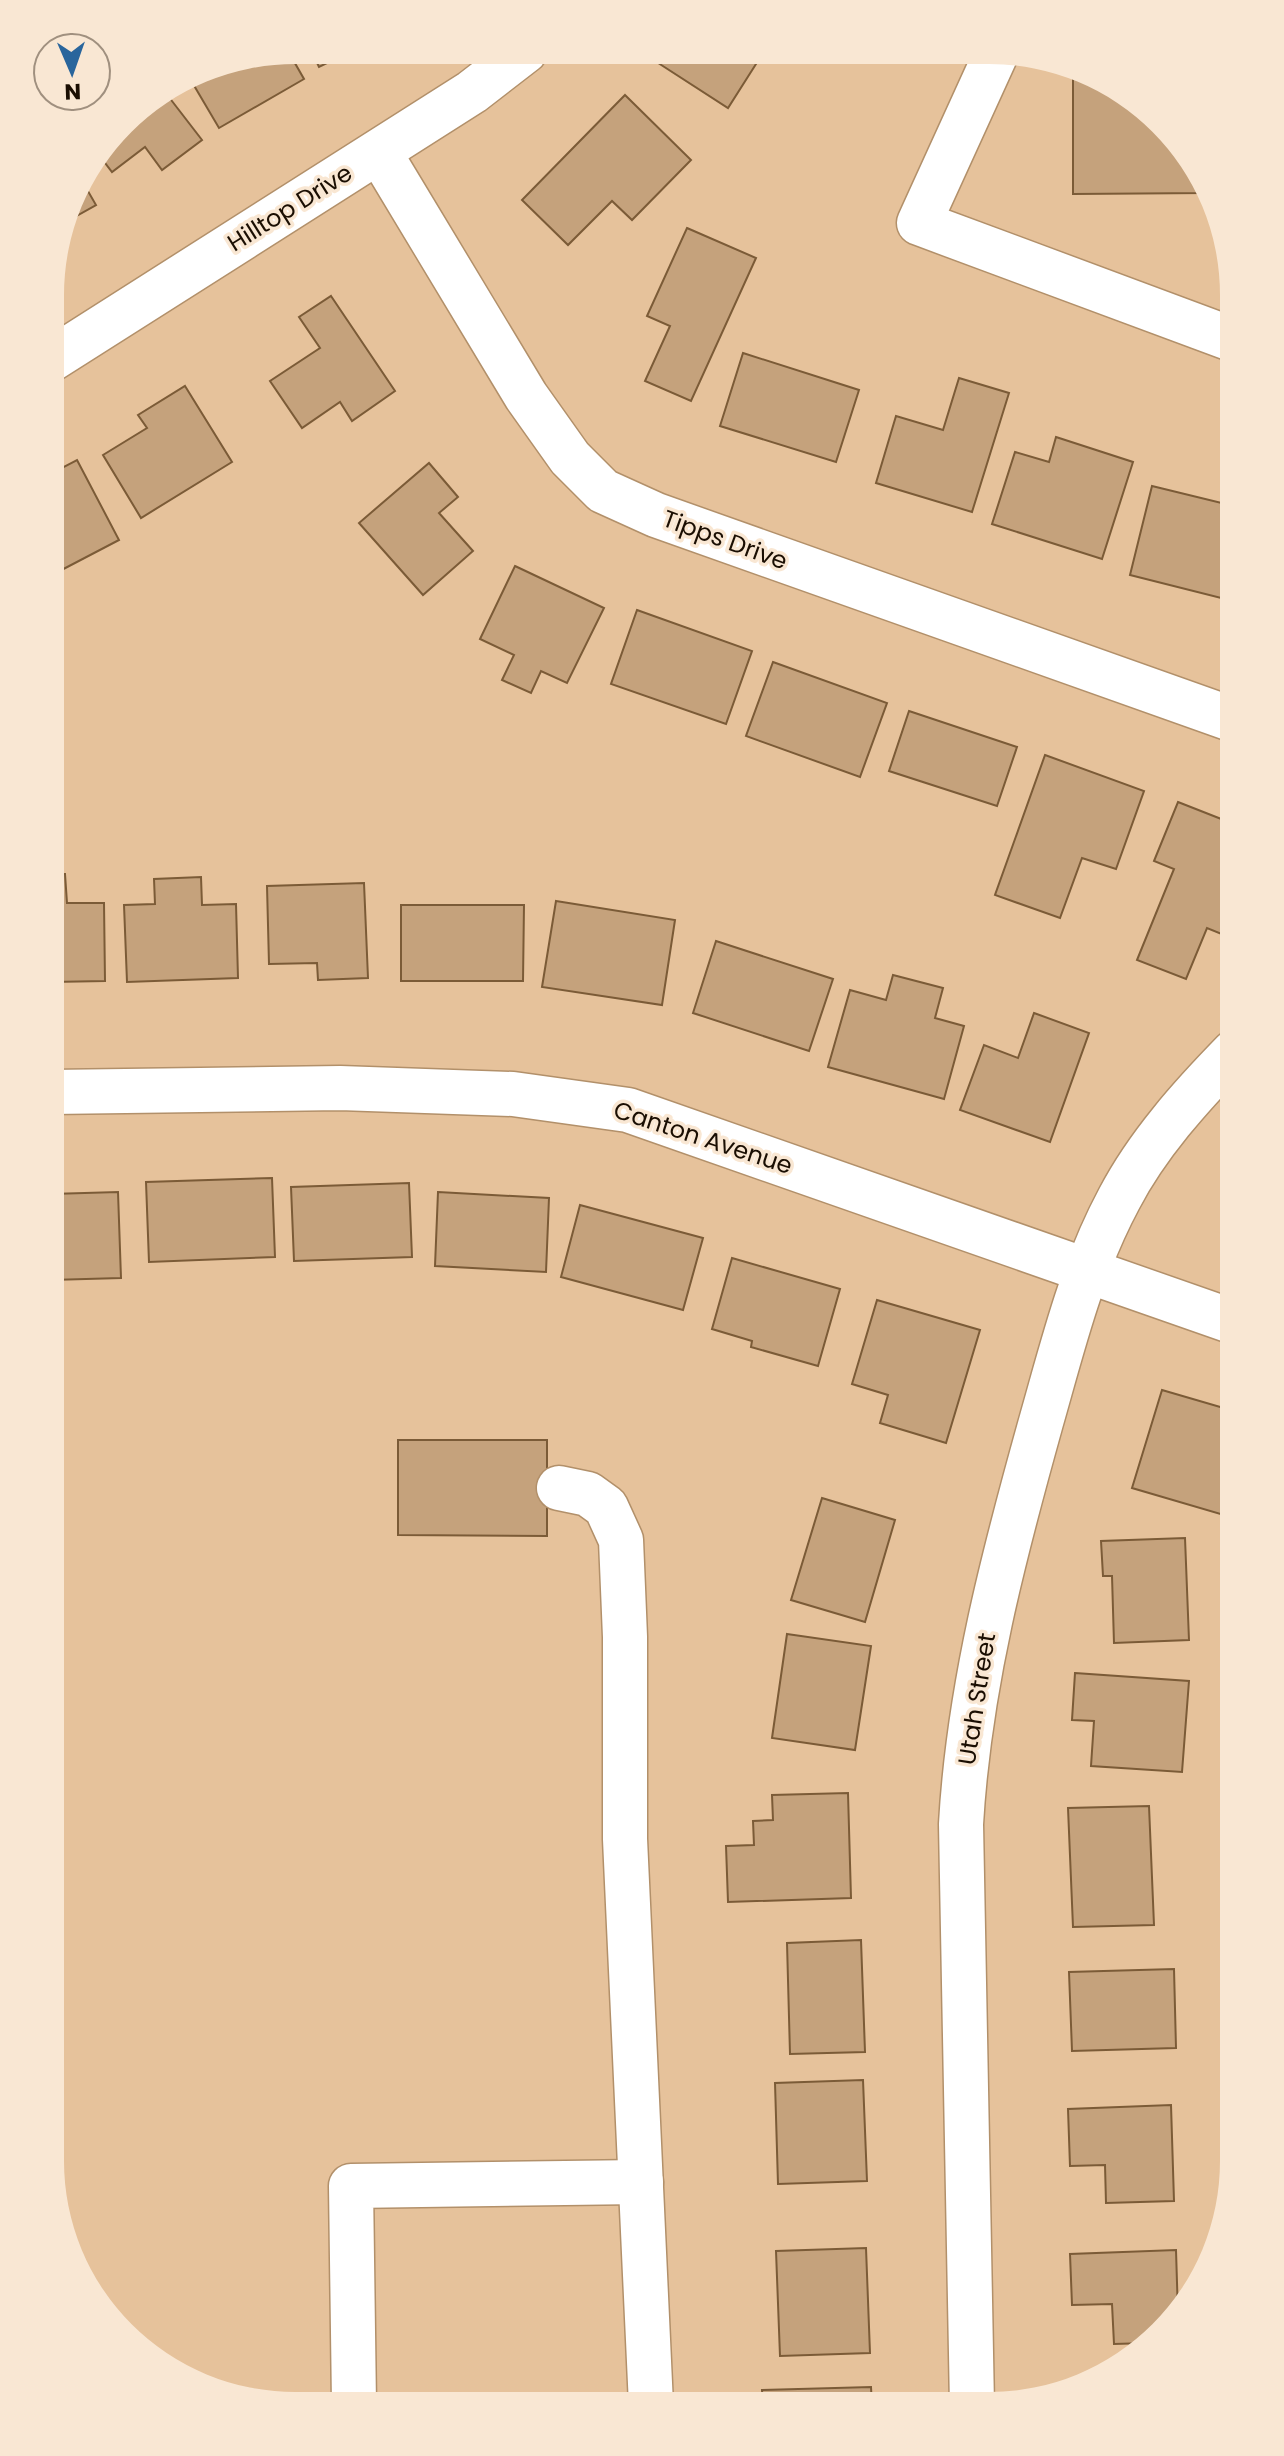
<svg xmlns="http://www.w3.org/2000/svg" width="1284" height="2456" viewBox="0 0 1284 2456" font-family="Poppins,sans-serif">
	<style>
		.building { fill: #c5a27c; stroke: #7b5b37; stroke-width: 2 }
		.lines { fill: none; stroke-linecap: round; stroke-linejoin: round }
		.minor-casing { stroke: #b2906a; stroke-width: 47 }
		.minor { stroke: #fff; stroke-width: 44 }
		.labels { text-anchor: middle; stroke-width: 7; stroke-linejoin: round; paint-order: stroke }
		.street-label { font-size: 24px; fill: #1a0e02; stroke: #f9e7d3 }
	</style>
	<rect width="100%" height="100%" fill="#e6c29b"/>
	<!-- building -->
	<g class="building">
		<path d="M311,50H354L319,67Z"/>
		<path d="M288,51L304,79L219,128L189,77L202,68Z"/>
		<path d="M656,52L763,53L728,108L652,59Z"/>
		<path d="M1073,73L1150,111L1206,193L1073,194Z"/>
		<path d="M165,92L202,140L162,170L145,147L112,172L99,155L133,111Z"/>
		<path d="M625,95L691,160L632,220L612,201L568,245L522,200Z"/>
		<path d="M81,179L96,205L64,223L75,186Z"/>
		<path d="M687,228L756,258L691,401L645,381L670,326L647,316Z"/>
		<path d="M331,296L395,391L352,421L340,402L302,428L270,381L320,348L299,317Z"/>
		<path d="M743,353L859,390L836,462L720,426Z"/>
		<path d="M959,378L1009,393L972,512L876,483L896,416L943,430Z"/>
		<path d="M185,386L232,462L141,518L103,455L147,428L138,415Z"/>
		<path d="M1056,437L1133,462L1102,559L992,524L1015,452L1049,462Z"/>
		<path d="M77,460L119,540L52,575V473Z"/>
		<path d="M429,463L458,497L439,513L473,551L423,595L359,523Z"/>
		<path d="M1152,486L1234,506L1233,601L1130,575Z"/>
		<path d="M515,566L604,608L567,683L541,671L531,693L502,680L514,655L480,639Z"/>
		<path d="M637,610L752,651L726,724L611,684Z"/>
		<path d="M773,662L887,703L860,777L746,736Z"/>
		<path d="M909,711L1017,747L997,806L889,771Z"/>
		<path d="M1045,755L1144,791L1116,869L1082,858L1060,918L995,895Z"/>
		<path d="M1178,802L1234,824V910L1224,935L1207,928L1186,979L1137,960L1174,869L1154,861Z"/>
		<path d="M51,874H65L67,903H104L105,981L51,982Z"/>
		<path d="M201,877L202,905L236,904L238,978L127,982L124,905L155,904L154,879Z"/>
		<path d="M364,883L368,978L318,980L317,963L269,964L267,886Z"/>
		<path d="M556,901L675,920L662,1005L542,987Z"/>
		<path d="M401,905H524L523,981H401Z"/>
		<path d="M716,941L833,979L809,1051L693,1013Z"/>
		<path d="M893,975L943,988L935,1018L964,1026L944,1099L828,1067L850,990L886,1000Z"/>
		<path d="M1034,1013L1089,1033L1050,1142L960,1110L984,1045L1018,1058Z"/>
		<path d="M272,1178L275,1257L149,1262L146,1182Z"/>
		<path d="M409,1183L412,1257L294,1261L291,1187Z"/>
		<path d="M118,1192L121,1278L51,1280V1194Z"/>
		<path d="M438,1192L549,1198L546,1272L435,1266Z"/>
		<path d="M580,1205L703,1238L683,1310L561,1277Z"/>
		<path d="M732,1258L840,1289L818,1366L751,1347L752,1341L712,1329Z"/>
		<path d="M877,1300L980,1330L946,1443L880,1423L888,1395L852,1384Z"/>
		<path d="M1162,1390L1234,1411V1518L1132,1488Z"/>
		<path d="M398,1440H547V1536L398,1535Z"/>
		<path d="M822,1498L895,1520L865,1622L791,1600Z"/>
		<path d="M1185,1538L1189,1640L1114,1643L1112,1576H1103L1101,1541Z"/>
		<path d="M787,1634L871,1646L855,1750L772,1738Z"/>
		<path d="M1075,1673L1189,1681L1182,1772L1091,1766L1094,1721L1072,1720Z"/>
		<path d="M848,1793L851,1898L728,1902L726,1846L754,1845L753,1821L773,1820L772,1795Z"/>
		<path d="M1149,1806L1154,1925L1073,1927L1068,1808Z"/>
		<path d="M861,1940L865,2052L790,2054L787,1943Z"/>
		<path d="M1174,1969L1176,2048L1072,2051L1069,1972Z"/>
		<path d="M863,2080L867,2181L778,2184L775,2083Z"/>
		<path d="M1171,2105L1174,2201L1106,2203L1105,2165L1070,2166L1068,2109Z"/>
		<path d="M866,2248L870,2353L780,2356L776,2251Z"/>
		<path d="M1176,2250L1178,2315L1148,2343L1114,2344L1112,2304L1072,2305L1070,2254Z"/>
		<path d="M871,2387L872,2406L763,2405L762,2390Z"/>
	</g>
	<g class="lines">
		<!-- minor casing -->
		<g class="minor-casing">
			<g id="minor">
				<path d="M996,54L919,223L1234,340"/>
				<path d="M379,152L526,396L570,458L603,491L656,515L1234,720"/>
				<path d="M52,359L472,92L525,51"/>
				<path d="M51,1092L340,1088L513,1094L628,1110L1234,1322"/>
				<path d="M559,1488L588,1494L606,1507L621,1540L625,1637V1839L651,2405"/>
				<path d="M354,2404L351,2186L641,2182"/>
				<path d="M972,2406L961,1824C969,1686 1004,1554 1041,1422C1063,1345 1081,1270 1119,1199C1147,1145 1191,1096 1234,1052"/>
			</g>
		</g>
		<!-- minor -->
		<use href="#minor" class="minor"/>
	</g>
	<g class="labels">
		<!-- street labels -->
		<g class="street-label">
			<text transform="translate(290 208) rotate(-32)" y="8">Hilltop Drive</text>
			<text transform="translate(725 540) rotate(20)" y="8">Tipps Drive</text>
			<text transform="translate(703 1138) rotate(18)" y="8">Canton Avenue</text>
			<text transform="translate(977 1699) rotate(-81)" y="8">Utah Street</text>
		</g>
	</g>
	<!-- crop -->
	<path d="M0 0H1284V2456H0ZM295 64H989A231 231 0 0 1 1220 295V2161A231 231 0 0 1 989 2392H295A231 231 0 0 1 64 2161V295A231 231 0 0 1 295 64Z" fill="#f9e7d3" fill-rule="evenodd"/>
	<!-- north arrow -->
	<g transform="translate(72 72) rotate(178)"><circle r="38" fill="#f9e7d3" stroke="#a0907f" stroke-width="2"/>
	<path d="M0-6L14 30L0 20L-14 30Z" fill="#29659c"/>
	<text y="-12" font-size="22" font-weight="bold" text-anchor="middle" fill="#1a0e02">N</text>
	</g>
</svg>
